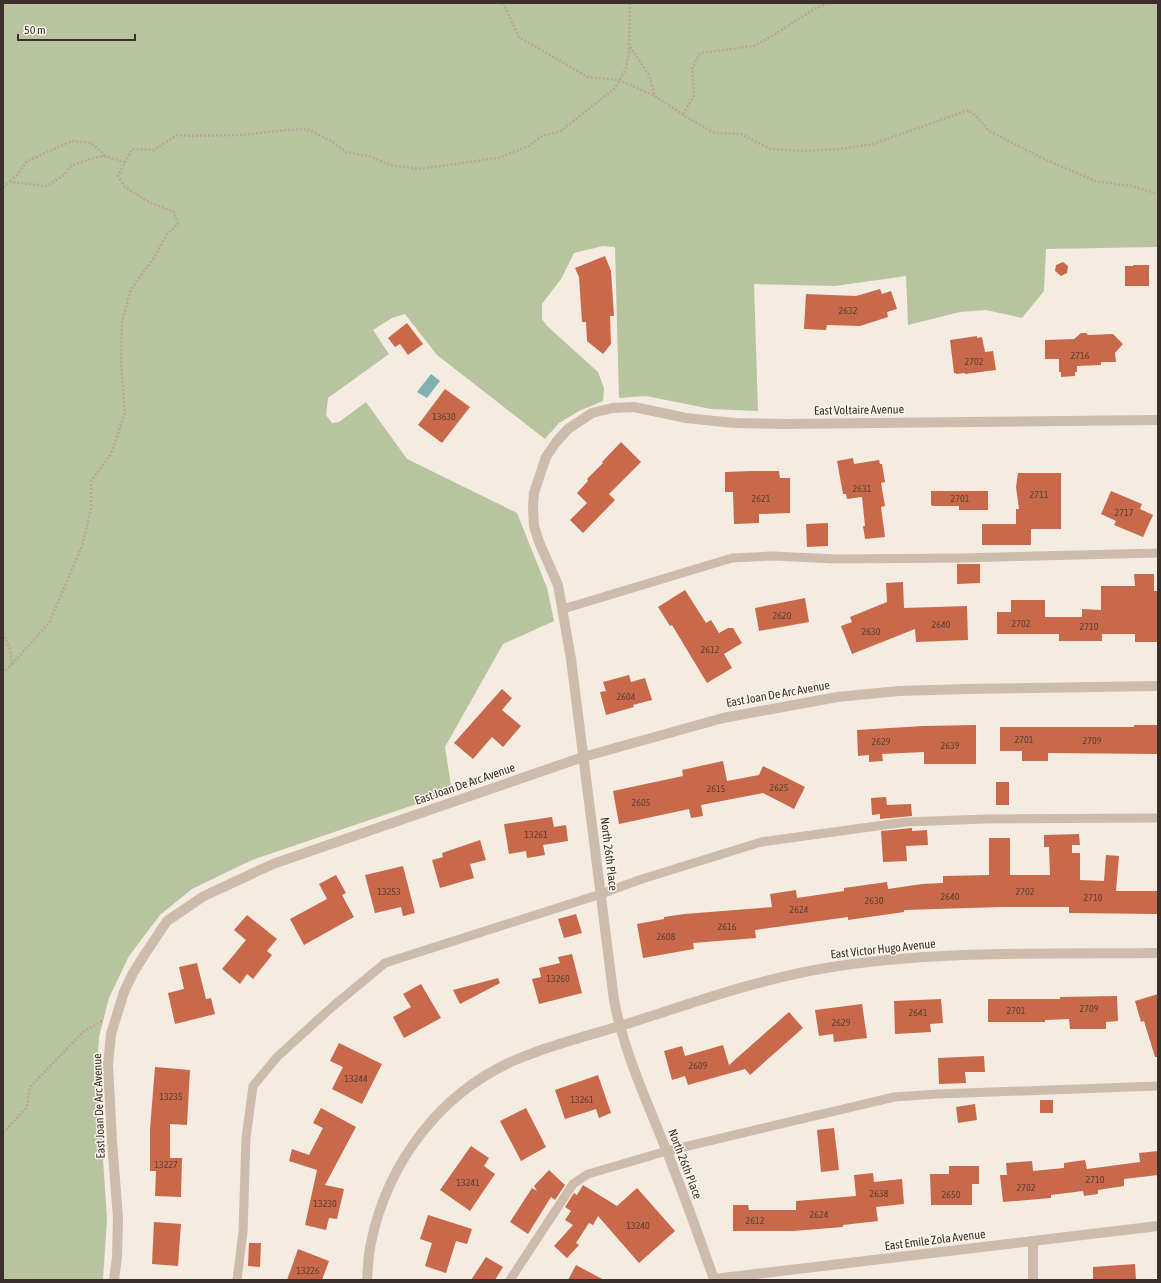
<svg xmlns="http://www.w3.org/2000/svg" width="1161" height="1283" viewBox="0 0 1161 1283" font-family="'Asap Condensed',sans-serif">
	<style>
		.green { fill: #b8c4a0 }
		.water { fill: #7fb0b2 }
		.building { fill: #c8694b }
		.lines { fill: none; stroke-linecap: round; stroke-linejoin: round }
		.path { stroke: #b9a596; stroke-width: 2.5; stroke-dasharray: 2 2; stroke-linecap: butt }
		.lane { stroke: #cdbbac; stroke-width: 9 }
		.street { stroke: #cdbbac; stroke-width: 10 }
		.labels { text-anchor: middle; stroke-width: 3; stroke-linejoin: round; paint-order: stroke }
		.number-label { font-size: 10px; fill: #5e3e33 }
		.street-label { font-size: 12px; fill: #3b302b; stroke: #fbf5ee }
	</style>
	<rect width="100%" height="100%" fill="#f4ebe1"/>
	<!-- green -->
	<path class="green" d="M3,3H1158V247L1046,249L1044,291L1022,318L986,310L960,312L908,325L906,276L835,286L754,284L758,411L711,409L646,396L619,398L615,247L603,246L574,253L561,279L542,304V319L547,326L598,372L604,388L603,401L579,411L559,423L545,439L437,355L405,314L392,318L373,330L389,354L328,398L326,415L332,423L339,422L366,402L407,459L517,513L547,588L554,621L503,644L445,747L452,792L252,860L192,889L160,915L129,956L109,998L99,1037L97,1068L107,1219L103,1280H3Z"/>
	<!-- water -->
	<path class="water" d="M431,374L440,381L427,398L417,392Z"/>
	<!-- building -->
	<g class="building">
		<path d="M605,256L611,271L614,316H610L611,344L603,354L587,341L586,322H582L579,277L575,268Z"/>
		<path d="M1063,262L1068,266L1067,273L1061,276L1055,271L1056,265Z"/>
		<path d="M1133,265H1149V286H1125V266H1133Z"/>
		<path d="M880,289L882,294L891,291L897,309L887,312L888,317L860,326L827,325L826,330L804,329L806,294L856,296Z"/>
		<path d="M407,323L423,344L408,355L400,344L395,347L388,338Z"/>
		<path d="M1081,333H1086L1088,335L1113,334L1123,344L1115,353L1116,362H1101V365L1077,366V372H1075V376L1061,377V372H1059V359H1045V340L1074,339Z"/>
		<path d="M977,336V338L982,337L985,352L993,351L996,370L965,374V373L956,374V373H954L950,340Z"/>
		<path d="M445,389L470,407L442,443L418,425Z"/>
		<path d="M621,442L641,462L609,494L615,500L583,533L570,520L587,503L577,493L588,481L587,479L603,463L602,462Z"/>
		<path d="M853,458L854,464L879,460L880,464H882L885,482L881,483L885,506L881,507L885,537L865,539L863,526H865L862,497L847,499L846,494H843L837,461Z"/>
		<path d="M751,471H779L780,478H790V513L759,514V523L734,524L733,492H725V472Z"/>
		<path d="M1018,473H1061V529H1031V545H982V524H1016V509H1019L1016,487Z"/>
		<path d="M931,491H988V510H959V506H933L931,505Z"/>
		<path d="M1111,491L1142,504L1140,509L1153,515L1143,537L1114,525L1116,521L1101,514Z"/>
		<path d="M828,523V546L807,547L806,524Z"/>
		<path d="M957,564H980V583L957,584Z"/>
		<path d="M1134,574H1154V591H1158V642H1135V634H1102V641H1059V634H997V612H1011V600H1045V617H1082V609L1101,610V586H1135Z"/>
		<path d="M903,582L904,608L967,606L968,640L916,642L915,629L852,654L841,626L852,622L850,617L887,602L886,583Z"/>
		<path d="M685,590L706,623L711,620L719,633L728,628H733L742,643L724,654L732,668L707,683L672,625L670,626L658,607Z"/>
		<path d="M805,598L809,622L759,631L755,608Z"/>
		<path d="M629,675L631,682L645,678L652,700L633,705L634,707L606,715L600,692L606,691L603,682Z"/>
		<path d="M502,689L512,698L502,710L521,726L503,747L492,737L473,759L454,743Z"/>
		<path d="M976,725V764H924V752L882,754L883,761L869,762V755L858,756L857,730L923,726Z"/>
		<path d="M1134,725H1158V754L1048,753V761H1022V751H1000V727H1134Z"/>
		<path d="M723,761L727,781L759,775L763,766L805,787L794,809L763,793L701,805L703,816L691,818L689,809L619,824L613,791L683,776L682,770Z"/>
		<rect x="996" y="782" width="13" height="23"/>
		<path d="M886,797L887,805L911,804L912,816L880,819V814L872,815L871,798Z"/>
		<path d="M552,817L554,827L566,825L568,841L543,845L545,855L527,858L526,851L509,854L504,824Z"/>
		<path d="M912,828V831L927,830L928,845L906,846L907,861L883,862L881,831Z"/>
		<path d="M1079,834L1080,845H1072V853H1080V880L1104,881L1106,855L1119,856L1116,891H1158V914L1069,913V907H1001L904,910V912L848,920V917L755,930L756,938L693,943L694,949L643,958L637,924L664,919V917L684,914L772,907L770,894L796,890L797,898L844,891V888L887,882L888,889L922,884L943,883V876L989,875V838H1010V875H1050L1049,847H1044V835Z"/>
		<path d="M480,840L486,860L470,864L474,878L440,888L432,860L443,857L442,853Z"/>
		<path d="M403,866L415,913L403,916L401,907L375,913L365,875Z"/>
		<path d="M336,875L346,893L342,895L354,917L304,945L290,919L327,899L319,884Z"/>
		<path d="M576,914L582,933L564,938L558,919Z"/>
		<path d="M247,915L277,939L267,951L272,955L253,979L247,974L240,984L222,969L246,940L234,930Z"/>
		<path d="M572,954L582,993L539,1004L532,979L541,977L539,968L560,963L558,957Z"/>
		<path d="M197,963L206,999L211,998L215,1014L175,1024L168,993L184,989L179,967Z"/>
		<path d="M498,978L500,983L460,1004L453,990Z"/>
		<path d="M421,984L441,1018L404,1038L393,1017L411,1007L403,994Z"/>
		<path d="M1158,994V1057H1155L1144,1021L1141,1022L1135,1001Z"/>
		<path d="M1117,996L1118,1021L1106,1022V1029H1070L1069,1019L1045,1020V1022H988V999H1060V997Z"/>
		<path d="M941,999L943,1023L930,1024L931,1032L895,1034L894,1001Z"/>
		<path d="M862,1004L867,1038L834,1042L833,1034L819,1036L815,1010Z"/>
		<path d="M789,1012L803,1028L750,1075L745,1069L688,1085L685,1076L672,1080L664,1051L682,1046L685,1056L723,1045L729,1065Z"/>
		<path d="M339,1043L382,1064L362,1104L332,1089L343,1067L330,1061Z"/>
		<path d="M984,1056L985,1072H965L966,1083L939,1084L938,1058Z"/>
		<path d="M155,1067L190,1070L187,1125L170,1124V1158H182L181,1197L155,1196L156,1171H150V1129Z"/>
		<path d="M598,1075L611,1113L599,1118L596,1109L565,1119L555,1090Z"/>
		<rect x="1040" y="1100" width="13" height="13"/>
		<path d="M975,1104L977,1120L958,1123L956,1107Z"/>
		<path d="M321,1108L356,1127L325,1185L344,1189L337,1219L329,1218L326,1230L305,1225L317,1170L289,1161L292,1149L309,1155L323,1128L313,1123Z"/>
		<path d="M526,1108L546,1147L521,1161L500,1121Z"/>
		<path d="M834,1128L839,1170L821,1172L817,1130Z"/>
		<path d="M471,1146L489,1158L484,1166L495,1174L470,1211L440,1190Z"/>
		<path d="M1158,1151V1175L1124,1179V1186L1098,1190V1194L1084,1196L1083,1191L1051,1195V1198L1003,1202L1000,1175H1007L1006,1163L1032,1161L1033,1171L1064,1168V1163L1085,1160L1087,1169L1140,1162L1139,1153Z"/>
		<path d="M949,1166H979V1184H972V1205H931L930,1174H949Z"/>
		<path d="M549,1170L565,1185L555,1200L551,1197L528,1234L510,1222L532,1188L537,1191L534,1186Z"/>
		<path d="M873,1173L874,1182L902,1179L904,1204L876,1207L878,1221L843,1225V1227L793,1231H733V1205H748L749,1210H796V1201L856,1196L854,1175Z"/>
		<path d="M583,1185L617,1206L637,1188L675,1231L639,1263L598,1216L593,1225L589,1223L576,1243L579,1245L567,1258L554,1246L573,1225L565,1220L571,1211L565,1207L574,1193L577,1195Z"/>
		<path d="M428,1215L472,1229L467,1244L456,1241L446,1273L425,1266L432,1243L420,1239Z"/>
		<path d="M154,1222L181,1224L178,1266L152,1264Z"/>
		<path d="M249,1243H261L260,1267L248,1266Z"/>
		<path d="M298,1249L329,1261L322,1280H287Z"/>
		<path d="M486,1257L503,1267L495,1280H471Z"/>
		<path d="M1135,1264L1136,1280H1093V1267Z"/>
		<path d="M576,1265L604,1280H568Z"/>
	</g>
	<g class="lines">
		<!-- path -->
		<g class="path">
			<path d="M503,3L519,37L588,77L619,80L655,96"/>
			<path d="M630,3L629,45L649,75L655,96L688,118L715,133L741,134L770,149L804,151L840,149L873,144L969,110L978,118L989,131L1044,159L1095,181L1131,186L1158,194"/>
			<path d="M683,114L694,96L692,68L700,53L754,46L777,33L816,8L829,3"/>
			<path d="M10,181L17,175L27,161L72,141L91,143L103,153L104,156"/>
			<path d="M3,187L10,182L47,186L64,175L71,166L93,158L104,156L125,162"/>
			<path d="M3,633L10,649L12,664L3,673"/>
			<path d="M12,664L49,623L82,546L91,509V481L111,454L125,413L121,363L122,322L131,289L154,258L167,234L178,224L174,212L149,202L125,187L118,176L132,149L154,150L177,135L190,136L241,135L286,130L307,129L331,141L346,152L369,156L390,165L419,169L498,158L529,146L542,136L561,131L615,88L626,69L630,46"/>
			<path d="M3,1133L27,1107L30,1087L83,1032L102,1021"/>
		</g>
		<!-- lane -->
		<g class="lane">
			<path d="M563,609L732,558L773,556L836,559L962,558L1158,553"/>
			<path d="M237,1280L243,1232L246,1138L253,1086L277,1057L332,1007L385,963L601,894L639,880L761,842L906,822L985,819L1158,818"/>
			<path d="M510,1280L573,1184L588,1174L667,1151L894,1097L938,1094L1158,1086"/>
		</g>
		<!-- street -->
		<g class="street">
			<path d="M1033,1241V1280"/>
			<path d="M714,1279L1158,1226"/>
			<path d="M114,1280L117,1257L118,1218L112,1141L108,1065L111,1034L124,992L133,973L145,954L167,921L204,896L273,864L583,757L723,718L837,697L899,691L966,689L1158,686"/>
			<path d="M367,1280C368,1268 368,1255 371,1243C387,1164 439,1094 513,1061C554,1043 597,1034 639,1020C698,1001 758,980 820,969C931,950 1045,954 1158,953"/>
			<path d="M713,1280L714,1279C698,1235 683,1191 665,1147C646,1099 624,1052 614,1000L571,659L558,585L539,542L534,526L533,507L534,493L546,457L557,441L568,429L592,413L612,408L634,407L686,418L734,423L783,424L1158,420"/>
		</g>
	</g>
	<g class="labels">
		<!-- number labels -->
		<g class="number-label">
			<text x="848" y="314">2632</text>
			<text x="1080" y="359">2716</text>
			<text x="974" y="365">2702</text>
			<text x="444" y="420">13630</text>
			<text x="862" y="492">2631</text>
			<text x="1039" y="498">2711</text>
			<text x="761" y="502">2621</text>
			<text x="960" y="502">2701</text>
			<text x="1124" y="516">2717</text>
			<text x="782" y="619">2620</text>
			<text x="1021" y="627">2702</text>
			<text x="941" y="628">2640</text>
			<text x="1089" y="630">2710</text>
			<text x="871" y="635">2630</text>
			<text x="710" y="653">2612</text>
			<text x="626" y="700">2604</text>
			<text x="1024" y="743">2701</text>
			<text x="1092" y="744">2709</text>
			<text x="881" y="745">2629</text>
			<text x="950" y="749">2639</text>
			<text x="779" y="791">2625</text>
			<text x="716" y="792">2615</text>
			<text x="641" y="806">2605</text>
			<text x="536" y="838">13261</text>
			<text x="389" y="895">13253</text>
			<text x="1025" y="895">2702</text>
			<text x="950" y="900">2640</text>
			<text x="1093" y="901">2710</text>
			<text x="874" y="904">2630</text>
			<text x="799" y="913">2624</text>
			<text x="727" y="930">2616</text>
			<text x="666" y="940">2608</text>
			<text x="558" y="982">13260</text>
			<text x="1089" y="1012">2709</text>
			<text x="1016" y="1014">2701</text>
			<text x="918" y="1016">2641</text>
			<text x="841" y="1026">2629</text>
			<text x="698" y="1069">2609</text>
			<text x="356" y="1082">13244</text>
			<text x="171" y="1100">13235</text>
			<text x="582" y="1103">13261</text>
			<text x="166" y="1168">13227</text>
			<text x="1095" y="1183">2710</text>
			<text x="468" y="1186">13241</text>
			<text x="1026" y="1191">2702</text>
			<text x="879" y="1197">2638</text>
			<text x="951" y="1198">2650</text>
			<text x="325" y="1207">13230</text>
			<text x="819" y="1218">2624</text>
			<text x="755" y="1224">2612</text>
			<text x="638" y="1229">13240</text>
			<text x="308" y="1274">13226</text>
		</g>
		<!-- street labels -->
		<g class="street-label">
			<text transform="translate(859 410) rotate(-1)" y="4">East Voltaire Avenue</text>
			<text transform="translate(778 694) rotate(-10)" y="4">East Joan De Arc Avenue</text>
			<text transform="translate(465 784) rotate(-19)" y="4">East Joan De Arc Avenue</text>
			<text transform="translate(609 854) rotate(83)" y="4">North 26th Place</text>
			<text transform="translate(883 949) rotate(-6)" y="4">East Victor Hugo Avenue</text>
			<text transform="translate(99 1106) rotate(-92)" y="4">East Joan De Arc Avenue</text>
			<text transform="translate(685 1164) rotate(69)" y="4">North 26th Place</text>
			<text transform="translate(935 1240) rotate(-7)" y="4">East Emile Zola Avenue</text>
		</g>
	</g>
	<!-- border -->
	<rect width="1161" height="1283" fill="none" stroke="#3b302b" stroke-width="8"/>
	<!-- scale -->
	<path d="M18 34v6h117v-6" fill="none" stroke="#3b302b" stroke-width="2"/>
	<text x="24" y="34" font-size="12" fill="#3b302b" stroke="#fbf5ee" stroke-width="3" paint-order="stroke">50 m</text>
</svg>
